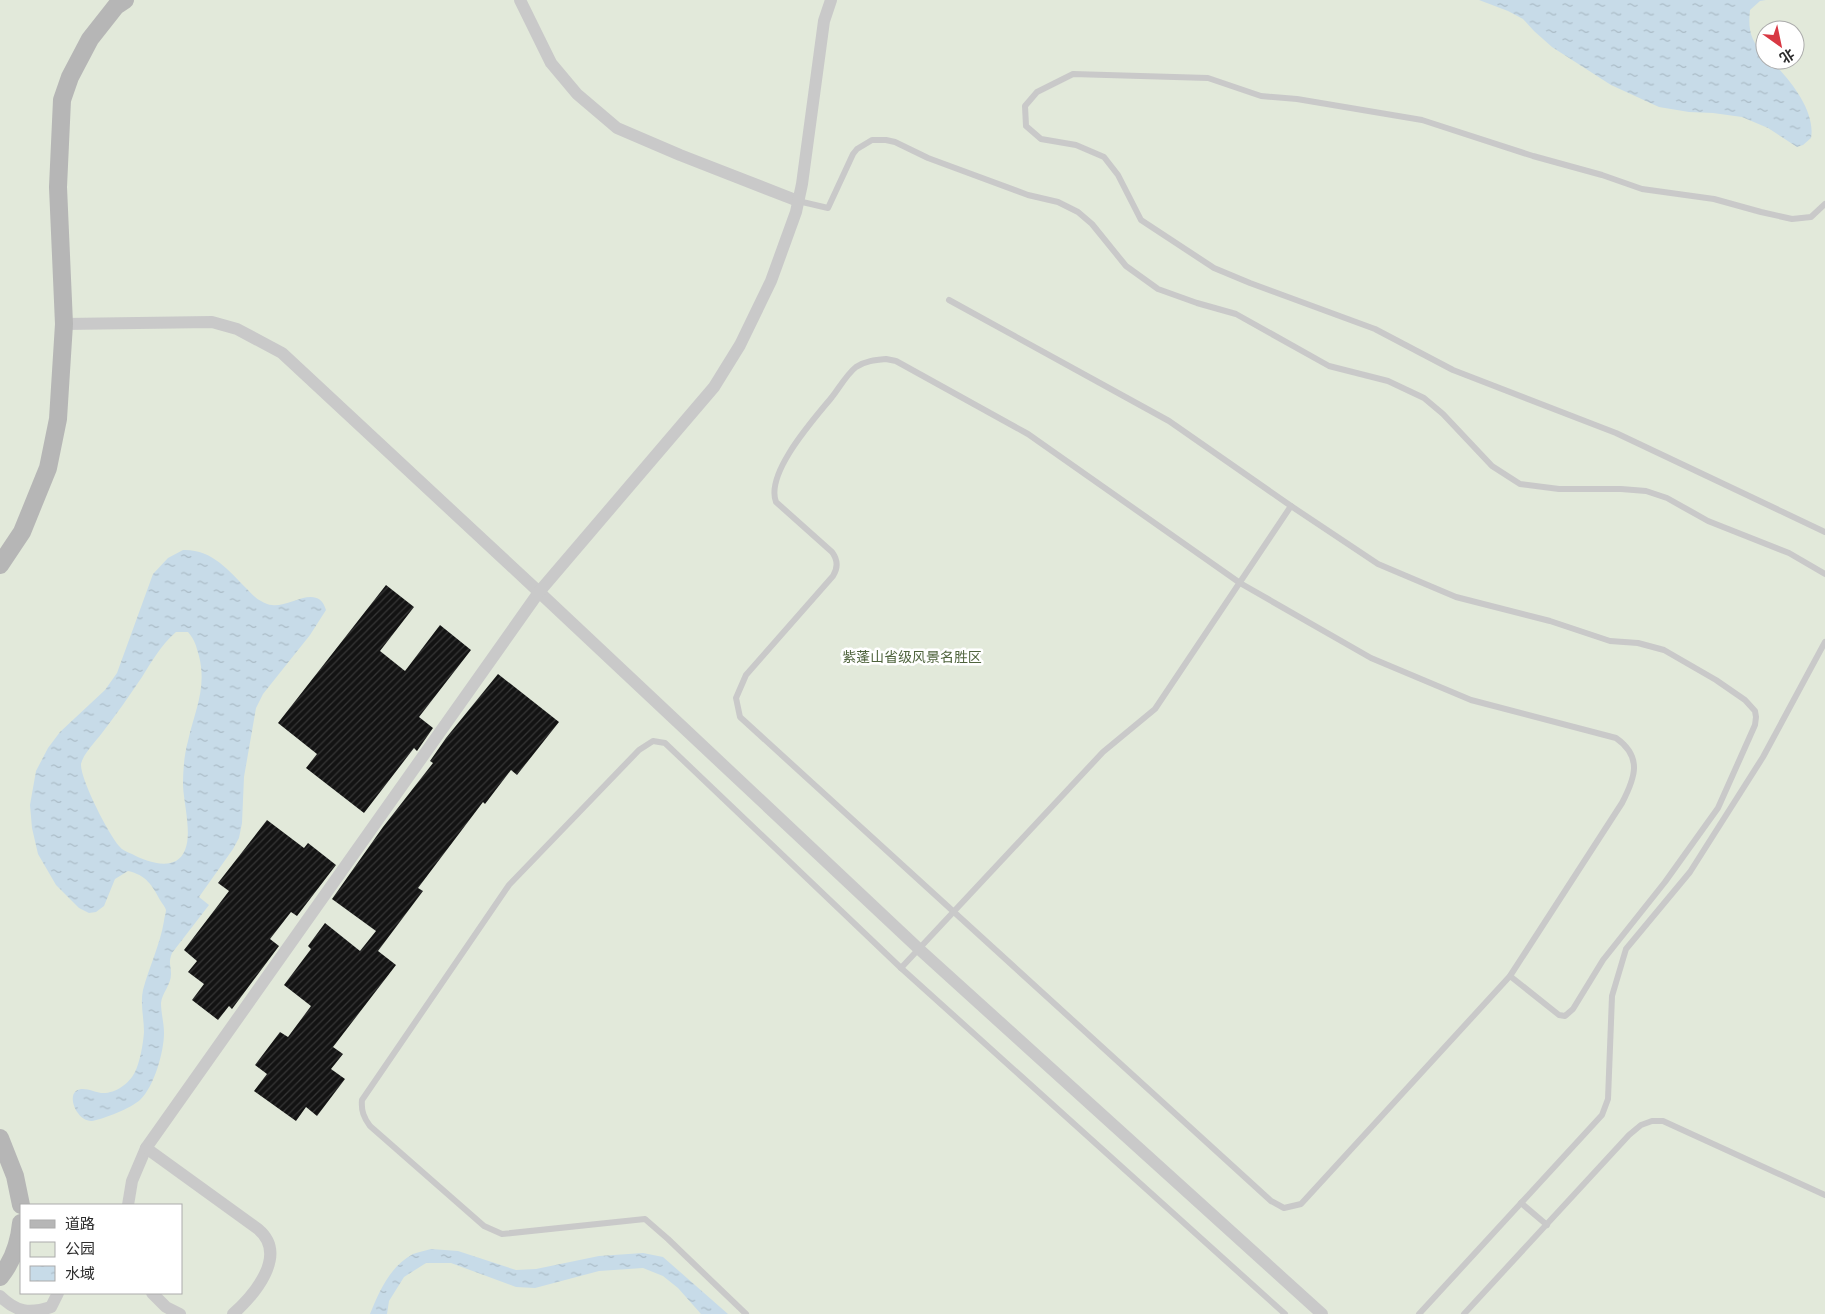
<svg xmlns="http://www.w3.org/2000/svg" width="1825" height="1314" viewBox="0 0 1825 1314" font-family="'Noto Sans','Noto Sans SC',sans-serif">
	<style>
		.park { fill: #e2e9da; fill-rule: evenodd }
		.water { fill: url(#water-ripples); fill-rule: evenodd }
		.building { fill: url(#building-hatch) }
		.lines { fill: none; stroke-linecap: round; stroke-linejoin: round }
		.lane { stroke: #c9c9c9; stroke-width: 6 }
		.street { stroke: #c9c9c9; stroke-width: 12 }
		.secondary { stroke: #b6b6b6; stroke-width: 18 }
		.labels { text-anchor: middle; stroke-width: 5; stroke-linejoin: round; paint-order: stroke }
		.park-label { font-size: 14px; fill: #4f643d; stroke: #fff }
	</style>
	<defs>
		<pattern id="water-ripples" width="26" height="14" patternUnits="userSpaceOnUse" patternTransform="scale(1.25)"><rect width="26" height="14" fill="#c7dbe8"/><path d="M2 4q2-2 4 0t4 0M15 11q2-2 4 0t4 0" fill="none" stroke="#abbcc7"/></pattern>
		<pattern id="building-hatch" width="6" height="6" patternUnits="userSpaceOnUse" patternTransform="scale(1.25)"><rect width="6" height="6" fill="#131313"/><path d="M-1 1l2-2M0 6l6-6M5 7l2-2" fill="none" stroke="#363636"/></pattern>
	</defs>
	<rect width="100%" height="100%" fill="#fff"/>
	<!-- park -->
	<path class="park" d="M0,0H1825V1314H0ZM1765,30H1795V60H1765ZM21,1205H181V1293H21Z"/>
	<!-- water -->
	<g class="water">
		<path d="M1479,0H1766L1760,1L1750,10C1748,29 1750,41 1765,55V60H1770C1789,78 1816,111 1811,138L1803,145L1797,147L1768,128L1742,117L1713,113L1689,112L1659,107L1611,85L1552,47L1534,31L1523,19L1508,11Z"/>
		<path d="M183,550C212,549 228,570 247,589C251,593 256,599 261,601C264,603 269,605 272,605C289,608 318,582 326,610L310,635L263,694L256,708L244,777L242,823L239,838L233,849L199,897L209,905L172,953C168,963 171,965 171,974C171,985 162,993 161,1003C161,1013 164,1023 164,1033C164,1052 154,1087 140,1100C131,1108 104,1119 92,1121C78,1122 67,1098 76,1091C83,1086 94,1092 101,1093C115,1094 129,1084 135,1072C140,1061 143,1045 144,1032C144,1018 140,1004 143,990C149,967 160,945 164,921C164,918 166,913 166,910C165,907 162,903 160,900C152,885 146,875 128,871L115,879L104,906L96,912L89,913L79,908L56,885L38,854L32,828L30,805L36,771L48,748L60,732L105,690L117,673L153,574L168,558ZM176,632H188C195,640 196,646 199,656C207,688 195,710 188,741C184,755 183,772 183,786C184,804 192,834 185,850C176,873 147,862 132,854C127,852 122,850 119,846C109,835 80,779 81,764C83,754 96,741 102,733C116,715 129,696 142,677C152,661 161,645 176,632Z"/>
		<path d="M431,1249L458,1251L516,1270L536,1269L599,1256L643,1253L663,1257L728,1314H701L678,1288L663,1276L643,1268L599,1271L535,1288L516,1287L451,1263H426L404,1277L389,1301L387,1314H370C379,1292 390,1266 413,1254C418,1252 425,1251 431,1249Z"/>
	</g>
	<!-- building -->
	<g class="building">
		<path d="M386,585L414,607L380,651L405,671L440,625L471,650L419,717L433,728L417,751L414,748L364,813L306,768L317,754L278,723Z"/>
		<path d="M498,674L559,722L517,775L511,770L485,804L483,802L418,888L423,891L378,951L396,965L333,1047L343,1054L331,1069L345,1079L317,1116L306,1107L296,1121L254,1091L267,1074L255,1065L280,1032L288,1037L311,1006L284,985L311,949L308,946L325,923L360,951L376,931L332,899L383,827L433,763L430,761L446,738Z"/>
		<path d="M267,820L304,848L308,843L336,865L297,916L291,912L270,939L279,946L232,1009L229,1006L218,1020L192,1000L204,984L188,972L197,961L184,950L229,891L218,883Z"/>
	</g>
	<g class="lines">
		<!-- lane -->
		<g class="lane">
			<path d="M798,201L828,208L853,154L857,149L872,140H886L895,142L928,158L1028,195L1058,202L1078,212L1092,224L1126,266L1158,289L1197,303L1236,314L1329,366L1388,381L1424,398L1443,414L1492,466L1520,484L1559,489H1621L1646,491L1667,498L1708,521L1789,553L1825,574"/>
			<path d="M1825,204L1811,217L1792,219L1761,212L1714,199L1642,189L1602,175L1533,156L1422,120L1297,99L1261,96L1208,78L1073,74L1037,92L1025,106L1026,126L1041,139L1076,145L1104,157L1118,175L1141,220L1214,268L1250,283L1375,329L1453,370L1616,433L1825,532"/>
			<path d="M886,359L896,361L1028,434L1240,583L1371,658L1471,700L1616,738C1643,757 1635,778 1622,803L1510,976L1301,1204L1284,1208L1271,1201L740,717L736,698L746,675L833,576C838,568 838,560 832,552L776,502C765,473 814,419 832,397C839,388 847,374 856,367C865,361 875,360 886,359Z"/>
			<path d="M1291,506L1378,564L1456,597L1550,621L1610,641L1638,643L1664,650L1716,680L1745,700L1755,711L1756,717L1755,725L1718,808L1665,882L1603,960L1573,1009L1565,1016L1559,1015L1510,976"/>
			<path d="M901,968L1103,752L1155,709L1291,506L1169,421L949,300"/>
			<path d="M1521,1203L1547,1225"/>
			<path d="M746,1314L668,1239L645,1219L502,1234L484,1226L370,1126C364,1118 361,1111 362,1100L509,885L639,750L653,741L665,743L901,968L1285,1314"/>
			<path d="M1419,1314L1602,1115L1608,1099L1612,996L1626,949L1690,872L1763,757L1825,642"/>
			<path d="M1464,1314L1629,1135L1641,1125L1652,1121H1663L1825,1195"/>
		</g>
		<!-- street -->
		<g class="street">
			<path d="M520,0L551,63L577,94L617,128L680,155L798,201"/>
			<path d="M64,324L212,322L237,329L282,353L539,592L919,949L1322,1314"/>
			<path d="M128,1205L132,1181L146,1148"/>
			<path d="M152,1293L166,1307L180,1314"/>
			<path d="M0,1296C16,1312 29,1314 51,1307L58,1293"/>
			<path d="M233,1314C254,1295 289,1255 258,1229L146,1148L539,592L714,387L740,345L771,281L796,212L802,184L824,21L831,0"/>
		</g>
		<!-- secondary -->
		<g class="secondary">
			<path d="M0,565L22,532L48,468L58,419L64,324L58,187L62,100L70,77L90,39L116,6L125,0"/>
			<path d="M0,1138L15,1176L21,1205"/>
			<path d="M0,1277C13,1261 19,1244 21,1223"/>
		</g>
	</g>
	<g class="labels">
		<!-- park labels -->
		<g class="park-label">
			<text x="912" y="662">紫蓬山省级风景名胜区</text>
		</g>
	</g>
	<!-- legend -->
	<rect x="20" y="1204" width="162" height="90" fill="#ffffff" stroke="#ababab"/>
	<rect x="30" y="1220" width="25" height="8" fill="#b6b6b6" stroke="#ababab"/>
	<text x="65" y="1229" font-size="15" fill="#2c2c2c">道路</text>
	<rect x="30" y="1242" width="25" height="15" fill="#e2e9da" stroke="#ababab"/>
	<text x="65" y="1254" font-size="15" fill="#2c2c2c">公园</text>
	<rect x="30" y="1266" width="25" height="15" fill="url(#water-ripples)" stroke="#ababab"/>
	<text x="65" y="1279" font-size="15" fill="#2c2c2c">水域</text>
	<!-- north arrow -->
	<g transform="translate(1780 45) rotate(147)"><circle r="24" fill="#ffffff" stroke="#ababab"/>
	<path d="M0-4L9 19L0 12L-9 19Z" fill="#d83843"/>
	<text y="-8" font-size="14" font-weight="bold" text-anchor="middle" fill="#2c2c2c">北</text>
	</g>
</svg>
